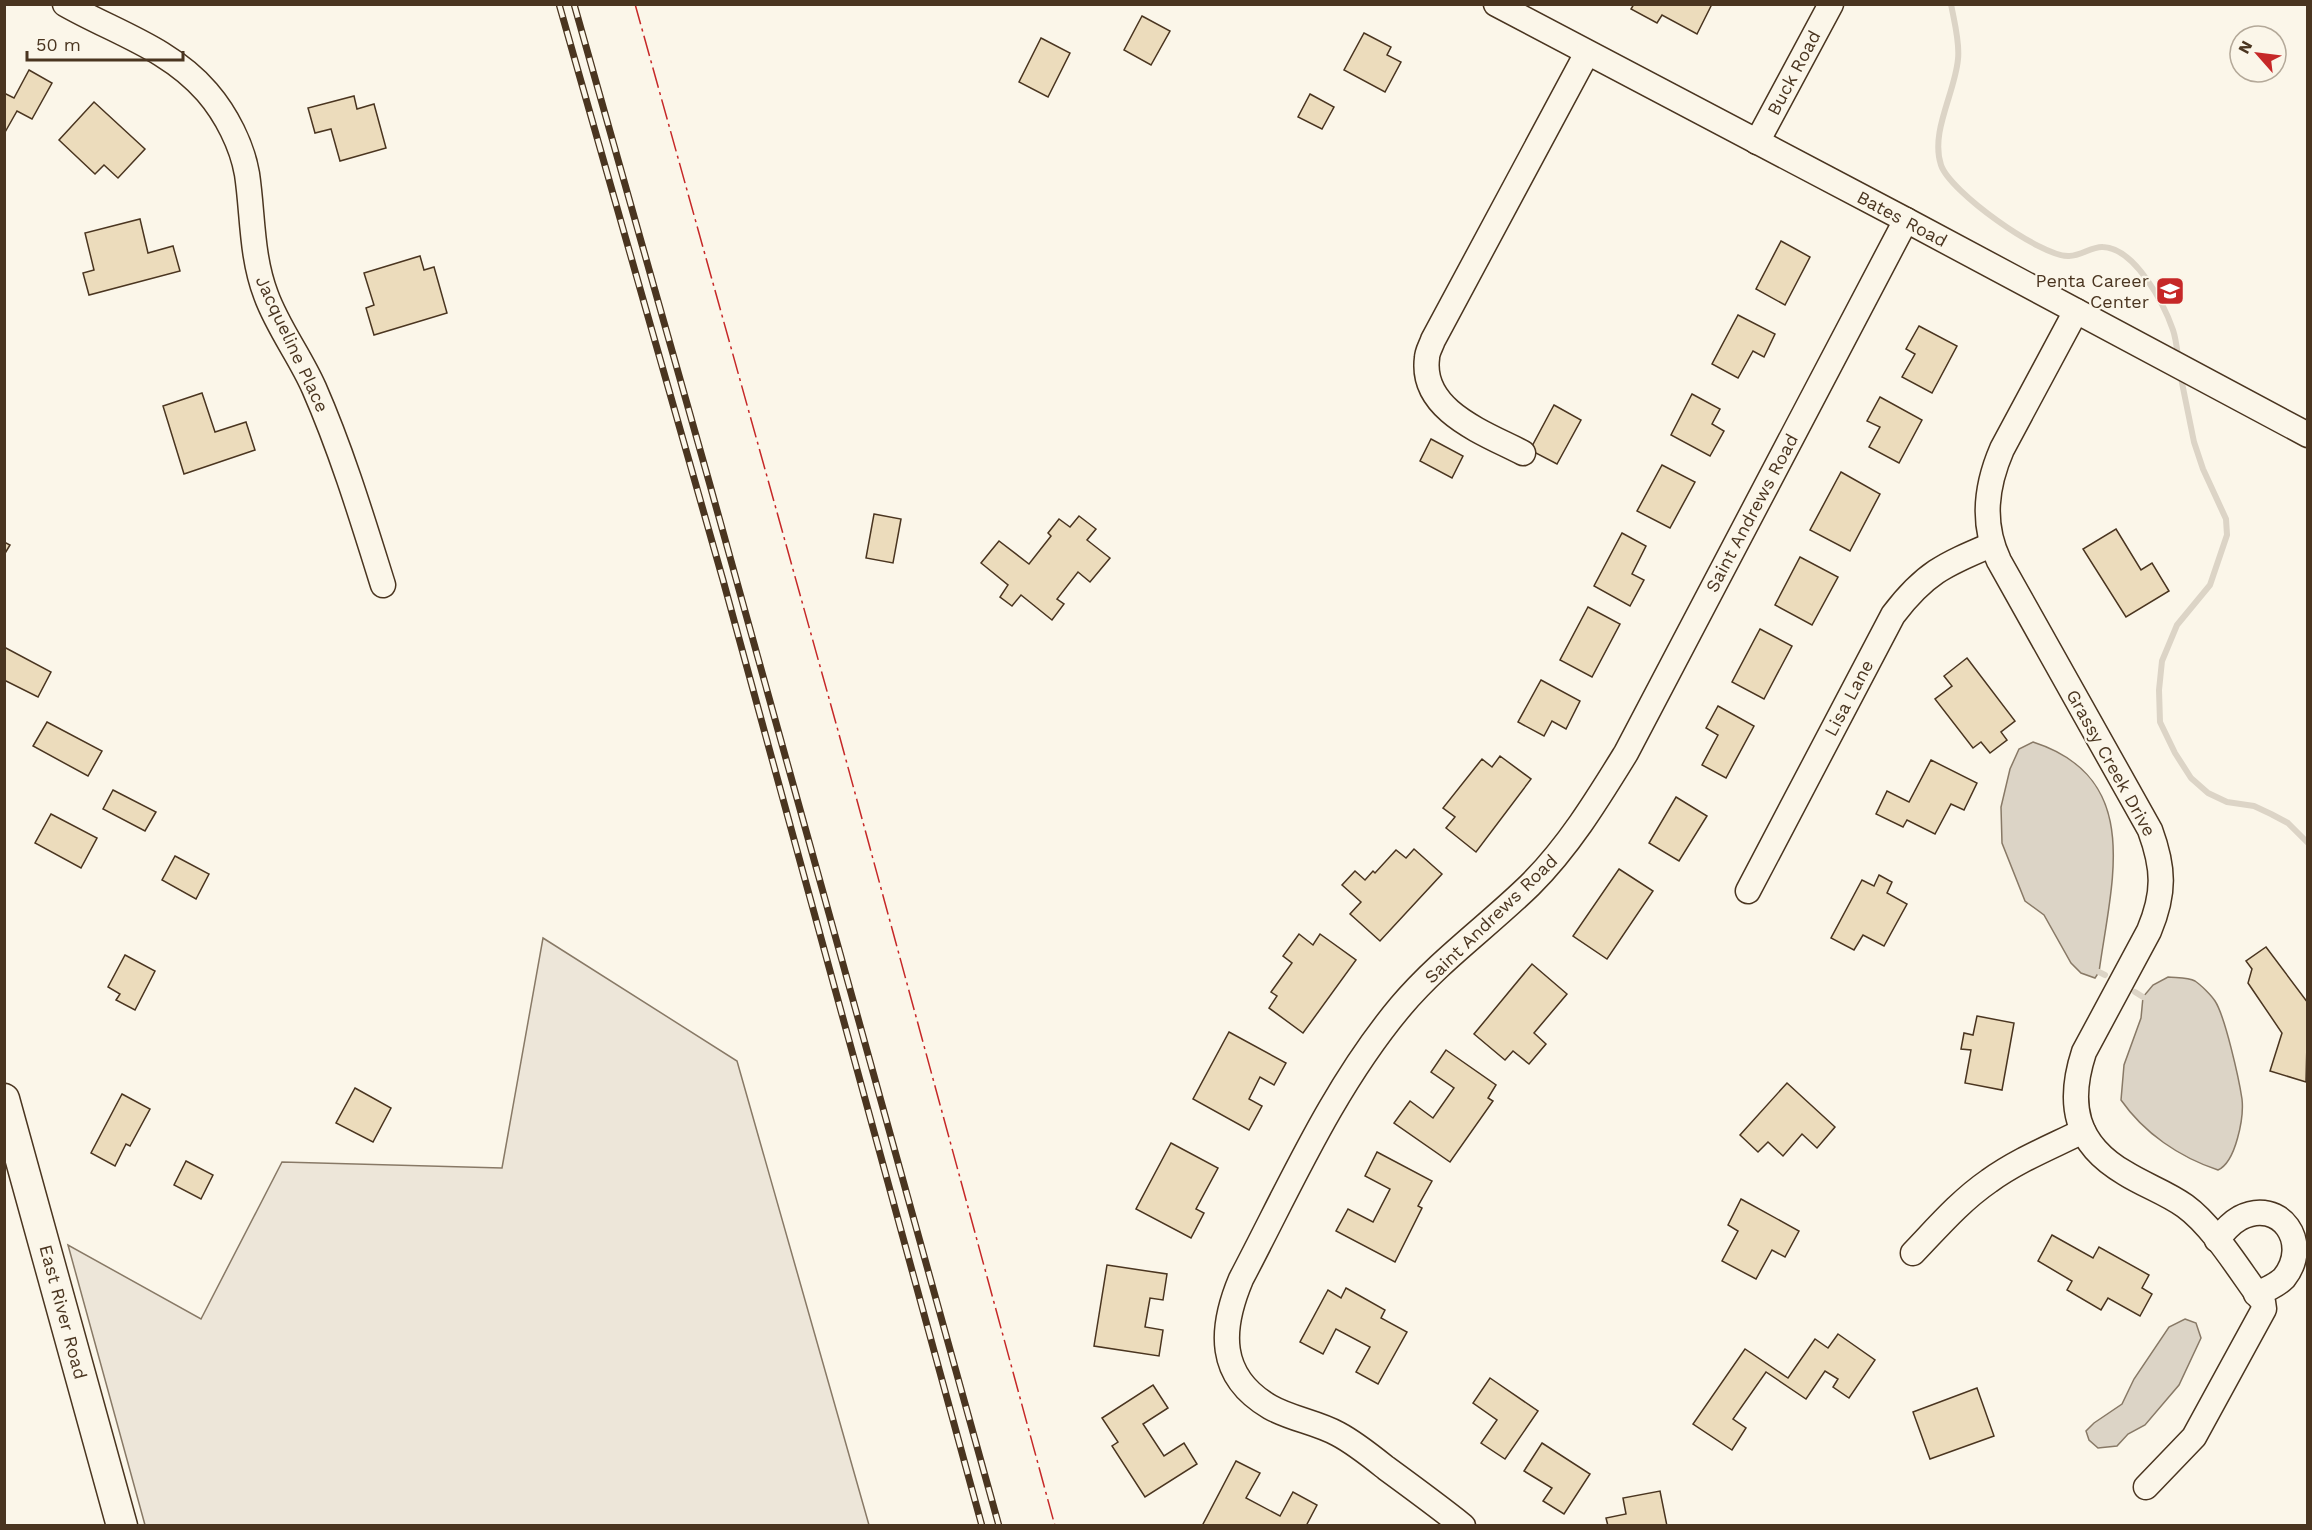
<svg xmlns="http://www.w3.org/2000/svg" width="2312" height="1530" viewBox="0 0 2312 1530" font-family="'Work Sans',sans-serif">
	<style>
		.green { fill: #ede6d9; stroke: #887966; stroke-width: 1.5 }
		.water { fill: #dcd4c6; stroke: #887966; stroke-width: 1.5 }
		.lines { fill: none; stroke-linecap: round; stroke-linejoin: round }
		.stream { stroke: #dcd4c6; stroke-width: 6 }
		.building { fill: #ecdcbc; stroke: #4a3520; stroke-width: 1.5 }
		.minor-casing { stroke: #4a3520; stroke-width: 27 }
		.major-casing { stroke: #4a3520; stroke-width: 33 }
		.minor { stroke: #fbf6e9; stroke-width: 24 }
		.major { stroke: #fbf6e9; stroke-width: 30 }
		.rail-casing { stroke: #4a3520; stroke-width: 7 }
		.rail { stroke: #fbf6e9; stroke-width: 4.5; stroke-dasharray: 14; stroke-linecap: butt }
		.power { stroke: #c62828; stroke-width: 1.5; stroke-dasharray: 21 4.5 3 4.5; stroke-linecap: butt }
		.labels { text-anchor: middle; stroke-width: 4.5; stroke-linejoin: round; paint-order: stroke }
		.street-label { font-size: 18px; fill: #4a3520; stroke: #fbf6e9 }
		.poi-label { font-size: 18px; fill: #4a3520; stroke: #fbf6e9; text-anchor: end }
	</style>
	<rect width="100%" height="100%" fill="#fbf6e9"/>
	<!-- green -->
	<path class="green" d="M543,938L737,1061L869,1525H145L68,1245L201,1319L282,1162L502,1168Z"/>
	<!-- water -->
	<g class="water">
		<path d="M2033,742C2145,778 2111,883 2099,972L2095,978L2081,973L2071,963L2044,915L2025,901L2002,843L2001,807L2010,769L2019,749Z"/>
		<path d="M2168,977C2176,978 2188,977 2195,981C2201,985 2211,995 2215,1001C2225,1016 2239,1079 2242,1099C2244,1117 2236,1162 2218,1170C2179,1157 2144,1133 2121,1100L2124,1065L2141,1018L2143,997L2153,985Z"/>
		<path d="M2185,1319L2196,1323L2201,1338L2179,1385L2145,1425L2128,1434L2117,1446L2098,1448L2089,1440L2086,1431L2094,1423L2122,1404L2134,1379L2169,1327Z"/>
	</g>
	<g class="lines">
		<!-- stream -->
		<g class="stream">
			<path d="M1951,4C1954,21 1960,42 1958,59C1955,93 1930,132 1941,165C1950,192 2040,256 2068,256C2080,257 2092,246 2103,247C2135,248 2164,304 2173,330C2176,339 2177,349 2178,357"/>
			<path d="M2180,373L2194,442L2203,469L2226,519L2227,535L2210,585L2177,625L2162,661L2159,690L2160,722L2175,753L2191,778L2208,793L2227,802L2254,806L2271,814L2288,823L2308,843"/>
			<path d="M2099,972L2105,975"/>
			<path d="M2135,992L2143,997"/>
		</g>
	</g>
	<!-- building -->
	<g class="building">
		<path d="M1634,4H1712L1697,34L1662,15L1657,23L1631,9Z"/>
		<path d="M1142,16L1170,31L1151,65L1124,50Z"/>
		<path d="M1364,33L1391,47L1387,55L1401,62L1385,92L1344,70Z"/>
		<path d="M1041,38L1070,53L1048,97L1019,82Z"/>
		<path d="M29,70L52,83L32,119L17,111L4,134V93L14,98Z"/>
		<path d="M1310,94L1334,107L1322,129L1298,117Z"/>
		<path d="M354,96L357,109L374,104L386,148L340,161L331,129L315,133L308,108Z"/>
		<path d="M94,102L145,149L118,178L104,165L95,174L59,140Z"/>
		<path d="M140,219L148,253L173,246L180,271L89,295L83,273L94,270L85,233Z"/>
		<path d="M1781,241L1810,257L1785,305L1756,289Z"/>
		<path d="M420,256L424,270L434,267L447,313L374,335L366,308L374,305L364,273Z"/>
		<path d="M1738,315L1775,334L1764,357L1753,351L1738,378L1712,364Z"/>
		<path d="M1919,326L1957,346L1932,393L1902,377L1915,354L1906,349Z"/>
		<path d="M202,393L215,432L246,422L255,450L184,474L163,406Z"/>
		<path d="M1692,394L1720,409L1712,424L1724,431L1710,456L1671,435Z"/>
		<path d="M1880,397L1922,420L1899,463L1869,447L1880,427L1867,421Z"/>
		<path d="M1554,405L1581,420L1557,464L1530,450Z"/>
		<path d="M1431,439L1463,456L1452,478L1420,461Z"/>
		<path d="M1662,465L1695,482L1670,528L1637,511Z"/>
		<path d="M1841,472L1880,494L1850,551L1810,530Z"/>
		<path d="M874,514L901,519L893,563L866,558Z"/>
		<path d="M1079,516L1096,529L1087,540L1110,558L1090,582L1078,572L1057,599L1064,604L1052,620L1021,595L1012,606L1000,597L1008,585L981,563L999,541L1029,564L1051,536L1048,533L1059,519L1070,527Z"/>
		<path d="M2116,529L2141,570L2152,563L2169,591L2126,617L2083,549Z"/>
		<path d="M1622,533L1646,546L1632,574L1644,580L1630,606L1594,586Z"/>
		<path d="M4,542L10,545L4,555Z"/>
		<path d="M1800,557L1838,577L1812,625L1775,605Z"/>
		<path d="M1588,607L1620,624L1592,677L1560,660Z"/>
		<path d="M1760,629L1792,646L1764,699L1732,682Z"/>
		<path d="M4,647L51,672L38,697L4,680Z"/>
		<path d="M1967,658L2015,721L2001,732L2007,740L1990,753L1981,742L1973,748L1935,699L1952,686L1944,676Z"/>
		<path d="M1541,680L1580,701L1566,729L1552,721L1544,736L1518,722Z"/>
		<path d="M1718,706L1754,726L1726,778L1702,765L1718,735L1706,728Z"/>
		<path d="M47,722L102,751L88,776L33,746Z"/>
		<path d="M1500,756L1531,779L1476,852L1446,828L1455,817L1443,808L1482,759L1492,767Z"/>
		<path d="M1931,760L1977,783L1964,810L1951,804L1935,834L1907,820L1903,827L1876,814L1887,791L1909,802Z"/>
		<path d="M113,790L156,812L145,831L103,809Z"/>
		<path d="M1676,797L1707,816L1679,861L1649,843Z"/>
		<path d="M51,814L97,838L81,868L35,843Z"/>
		<path d="M1414,849L1442,874L1380,941L1350,914L1361,902L1342,885L1355,871L1365,880L1373,871L1375,873L1396,850L1406,858Z"/>
		<path d="M175,856L209,874L196,899L162,880Z"/>
		<path d="M1619,869L1653,891L1607,959L1573,936Z"/>
		<path d="M1879,875L1892,882L1887,893L1907,904L1884,946L1863,935L1854,950L1831,938L1862,880L1874,886Z"/>
		<path d="M1299,934L1313,945L1320,934L1356,960L1303,1033L1269,1008L1277,996L1271,992L1292,963L1283,956Z"/>
		<path d="M2266,947L2308,1003L2306,1082L2270,1071L2282,1033L2248,983L2252,969L2246,961Z"/>
		<path d="M125,955L155,971L135,1010L116,1000L120,994L108,987Z"/>
		<path d="M1532,964L1567,994L1534,1033L1546,1044L1529,1064L1513,1051L1505,1060L1474,1034Z"/>
		<path d="M1977,1016L2014,1023L2002,1090L1965,1083L1971,1050L1961,1049L1964,1033L1973,1035Z"/>
		<path d="M1229,1032L1286,1063L1274,1085L1260,1077L1249,1099L1262,1106L1249,1130L1193,1099Z"/>
		<path d="M1446,1050L1496,1085L1488,1098L1493,1101L1450,1162L1394,1123L1410,1101L1433,1118L1454,1088L1431,1072Z"/>
		<path d="M1787,1083L1835,1127L1817,1148L1802,1134L1783,1156L1768,1142L1758,1152L1740,1135Z"/>
		<path d="M355,1088L391,1108L373,1142L336,1123Z"/>
		<path d="M122,1094L150,1109L130,1146L126,1144L115,1166L91,1153Z"/>
		<path d="M1171,1143L1218,1168L1196,1209L1204,1213L1191,1238L1136,1209Z"/>
		<path d="M1377,1152L1432,1181L1418,1206L1422,1208L1395,1262L1336,1231L1348,1209L1373,1222L1390,1189L1365,1176Z"/>
		<path d="M186,1161L213,1175L201,1199L174,1185Z"/>
		<path d="M1741,1199L1799,1231L1785,1257L1772,1250L1756,1279L1722,1261L1738,1231L1728,1225Z"/>
		<path d="M2052,1235L2093,1258L2099,1247L2149,1275L2142,1288L2152,1294L2140,1316L2108,1298L2101,1310L2067,1290L2072,1281L2038,1261Z"/>
		<path d="M1107,1265L1167,1274L1163,1300L1150,1298L1145,1327L1163,1330L1159,1356L1094,1346Z"/>
		<path d="M1346,1288L1385,1310L1381,1318L1407,1332L1378,1384L1356,1372L1370,1347L1336,1329L1323,1354L1300,1342L1328,1290L1341,1298Z"/>
		<path d="M1838,1334L1875,1360L1849,1398L1833,1387L1838,1379L1825,1371L1806,1399L1766,1372L1733,1419L1746,1428L1732,1450L1693,1424L1745,1349L1788,1378L1815,1339L1828,1348Z"/>
		<path d="M1490,1378L1538,1411L1505,1459L1481,1443L1497,1420L1473,1403Z"/>
		<path d="M1153,1385L1168,1408L1143,1424L1164,1456L1184,1443L1197,1464L1145,1497L1112,1446L1118,1442L1102,1418Z"/>
		<path d="M1977,1388L1994,1436L1930,1459L1913,1412Z"/>
		<path d="M1542,1443L1590,1474L1564,1514L1543,1501L1552,1488L1524,1471Z"/>
		<path d="M1236,1461L1260,1473L1246,1498L1280,1516L1293,1492L1317,1505L1306,1526H1202Z"/>
		<path d="M1660,1491L1667,1526H1608L1606,1518L1626,1514L1623,1498Z"/>
	</g>
	<g class="lines">
		<!-- minor casing -->
		<g class="minor-casing">
			<g id="minor">
				<path d="M65,4C114,32 169,48 207,92C226,114 242,145 247,174C253,214 251,256 266,295C278,328 300,356 314,388C342,452 362,518 383,585"/>
				<path d="M1496,4L1906,220L2308,435"/>
				<path d="M1757,142L1831,4"/>
				<path d="M2076,311L2002,449C1986,486 1981,523 1999,561L2150,830C2164,868 2165,893 2149,931L2084,1052C2067,1104 2075,1144 2125,1173C2144,1185 2167,1193 2185,1206C2214,1227 2241,1273 2263,1302L2264,1309L2194,1437L2146,1487"/>
				<path d="M1523,453C1485,433 1420,411 1427,358C1427,352 1431,346 1433,340L1587,53"/>
				<path d="M1748,891L1893,615C1925,573 1944,565 1991,545"/>
				<path d="M2217,1240C2223,1232 2231,1223 2240,1218C2280,1197 2312,1243 2284,1278C2277,1285 2266,1290 2256,1294"/>
				<path d="M1913,1253C1937,1228 1960,1201 1989,1181C2018,1160 2051,1147 2083,1131"/>
				<path d="M1463,1526C1438,1506 1412,1487 1386,1468C1371,1456 1355,1443 1338,1434C1316,1422 1291,1419 1270,1407C1217,1376 1220,1329 1241,1279C1290,1186 1333,1087 1401,1006C1439,961 1488,926 1530,885C1569,846 1597,800 1626,753L1906,220"/>
			</g>
		</g>
		<!-- major casing -->
		<g class="major-casing">
			<path id="major" d="M4,1099L122,1526"/>
		</g>
		<!-- minor -->
		<use href="#minor" class="minor"/>
		<!-- major -->
		<use href="#major" class="major"/>
		<!-- rail casing -->
		<g class="rail-casing">
			<g id="rail">
				<path d="M559,4L723,580L982,1526"/>
				<path d="M574,4L710,485L999,1526"/>
			</g>
		</g>
		<!-- rail -->
		<use href="#rail" class="rail"/>
		<!-- power -->
		<path class="power" d="M635,4L837,727L1055,1526"/>
	</g>
	<!-- icons -->
	<defs>
		<g id="school-square" transform="scale(1.5)"><rect x="-9" y="-9" width="18" height="18" rx="4" fill="#c62828" stroke="#fbf6e9"/><path d="M0-5L7-2L0 1L-7-2ZM-4 1L0 2.5L4 1V4Q0 6-4 4Z" fill="#fff"/></g>
	</defs>
	<g fill-rule="evenodd">
		<use href="#school-square" x="2170" y="291"/>
	</g>
	<g class="labels">
		<!-- street labels -->
		<g class="street-label">
			<text transform="translate(1794 73) rotate(-62)" y="6">Buck Road</text>
			<text transform="translate(1902 219) rotate(28)" y="6">Bates Road</text>
			<text transform="translate(292 344) rotate(65)" y="6">Jacqueline Place</text>
			<text transform="translate(1752 513) rotate(-62)" y="6">Saint Andrews Road</text>
			<text transform="translate(1849 698) rotate(-62)" y="6">Lisa Lane</text>
			<text transform="translate(2111 763) rotate(61)" y="6">Grassy Creek Drive</text>
			<text transform="translate(1491 919) rotate(-44)" y="6">Saint Andrews Road</text>
			<text transform="translate(63 1312) rotate(75)" y="6">East River Road</text>
		</g>
		<!-- poi labels -->
		<g class="poi-label">
			<text x="2149" y="287">Penta Career<tspan x="2149" dy="21">Center</tspan></text>
		</g>
	</g>
	<!-- border -->
	<rect width="2312" height="1530" fill="none" stroke="#4a3520" stroke-width="12"/>
	<!-- north arrow -->
	<g transform="translate(2258 54) rotate(298)"><circle r="28" fill="#fbf6e9" stroke="#b4a999" stroke-width="1.5"/>
	<path d="M0-4.5L10 22L0 15L-10 22Z" fill="#c62828"/>
	<text y="-9" font-size="16" font-weight="bold" text-anchor="middle" fill="#4a3520">N</text>
	</g>
	<!-- scale -->
	<path d="M27 51v9h156v-9" fill="none" stroke="#4a3520" stroke-width="3"/>
	<text x="36" y="51" font-size="18" fill="#4a3520" stroke="#fbf6e9" stroke-width="4.5" paint-order="stroke">50 m</text>
</svg>
